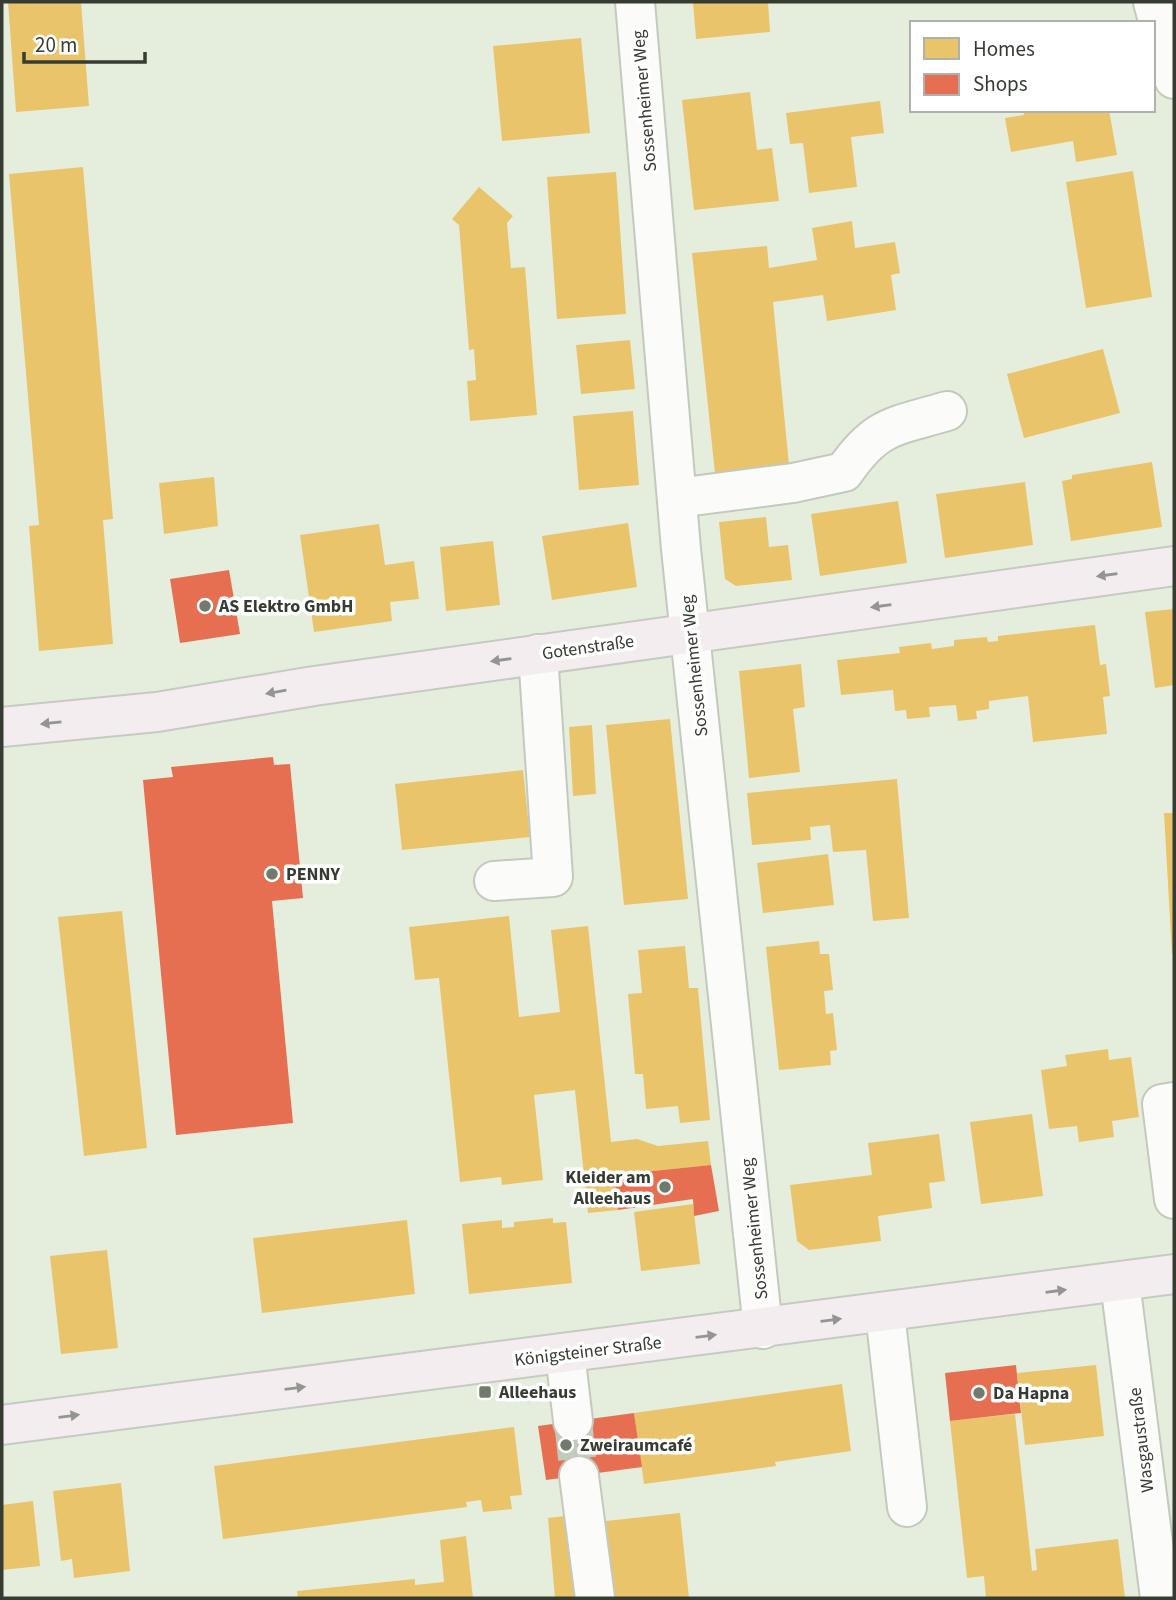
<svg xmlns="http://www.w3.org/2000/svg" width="1176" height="1600" viewBox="0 0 1176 1600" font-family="'Source Sans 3',sans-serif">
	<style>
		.homes { fill: #e9c46a }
		.shops { fill: #e76f51 }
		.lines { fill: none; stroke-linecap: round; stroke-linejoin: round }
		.minor-tunnel { stroke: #c2cabb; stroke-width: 38; stroke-dasharray: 38 19; stroke-linecap: butt }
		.minor-casing { stroke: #c3cabd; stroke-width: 42 }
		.major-casing { stroke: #c6cac2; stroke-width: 42 }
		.minor { stroke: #fbfcfa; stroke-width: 38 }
		.major { stroke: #f3edef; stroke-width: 38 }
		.oneway { fill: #949490 }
		.poi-dot { fill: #737a6d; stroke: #fff; stroke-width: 2.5 }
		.labels { text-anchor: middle; stroke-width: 7; stroke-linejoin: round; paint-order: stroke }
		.street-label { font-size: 18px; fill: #363c31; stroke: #fff }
		.poi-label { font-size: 18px; font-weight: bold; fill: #363c31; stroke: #fff; text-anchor: start }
	</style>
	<rect width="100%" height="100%" fill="#e5eedd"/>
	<!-- homes -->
	<g class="homes">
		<path d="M8,2H81L89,106L16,112Z"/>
		<path d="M693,2H768L770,32L696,39Z"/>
		<path d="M581,38L590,133L502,141L493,46Z"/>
		<path d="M750,92L757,150L772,148L779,201L694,210L682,100Z"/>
		<path d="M880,101L884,133L851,137L857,187L809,193L803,143L790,144L786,113Z"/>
		<path d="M1023,110H1109L1117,155L1076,162L1073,141L1011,152L1005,118L1024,115Z"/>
		<path d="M83,167L113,519L103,520L113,644L39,651L29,526L39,525L9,174Z"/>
		<path d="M1133,171L1152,297L1086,308L1066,182Z"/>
		<path d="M616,172L626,314L557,319L547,177Z"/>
		<path d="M479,187L513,216L507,223L511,268L525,267L537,415L470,421L467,381L476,380L474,349L469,350L459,225L452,219Z"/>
		<path d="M852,221L855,248L895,242L900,273L891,275L896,310L827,321L823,295L773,302L790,475L716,483L692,253L767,246L769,268L817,260L812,228Z"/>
		<path d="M630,340L635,389L581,394L576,345Z"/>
		<path d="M1103,349L1120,413L1024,438L1007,374Z"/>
		<path d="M633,411L639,485L579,490L573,416Z"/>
		<path d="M1152,462L1162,527L1071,541L1062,481L1072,479V475Z"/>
		<path d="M214,477L218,526L164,534L159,483Z"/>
		<path d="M1025,482L1033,545L945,558L936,494Z"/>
		<path d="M898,501L907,563L820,576L811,514Z"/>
		<path d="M766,517L769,547L788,545L792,580L736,586L725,579L719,522Z"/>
		<path d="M628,523L637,587L552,600L542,536Z"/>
		<path d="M379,524L385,565L414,561L419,599L390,602L392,621L314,632L300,535Z"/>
		<path d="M493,541L500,605L446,611L440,547Z"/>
		<path d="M1174,609V685L1155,688L1145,612Z"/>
		<path d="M1095,625L1100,665L1106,664L1110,696L1103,697L1107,734L1033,742L1028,696L989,701V709L976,711L977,719L958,721L956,705L929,707L930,717L907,719L906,710L895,711L893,690L841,695L837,660L900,653L899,647L931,643L932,649L954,646V640L987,637L988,642L998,641V636Z"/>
		<path d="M801,664L805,707L793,709L800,772L749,778L739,671Z"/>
		<path d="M670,719L688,899L624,905L606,725Z"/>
		<path d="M592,725L596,794L573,796L569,727Z"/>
		<path d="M523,770L530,837L402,850L395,784Z"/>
		<path d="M897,779L909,918L873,921L866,850L833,852L830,825L810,827L811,840L752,845L747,793Z"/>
		<path d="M1164,813H1174V954H1172Z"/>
		<path d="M828,854L834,905L763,913L757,863Z"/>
		<path d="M122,911L147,1148L84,1156L58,917Z"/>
		<path d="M509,916L519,1017L560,1012L551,930L588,926L611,1142L637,1139L658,1146L708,1141L711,1165L614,1175L618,1210L588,1213L575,1090L534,1095L543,1180L502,1185L501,1177L460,1182L439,978L415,980L409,927Z"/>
		<path d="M819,941L820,954H829L833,990L824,991L826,1014L833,1013L837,1050L830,1051L831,1065L779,1070L766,947Z"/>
		<path d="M685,946L689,988H698L710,1120L680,1123L678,1106L646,1109L643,1074H635L628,994L642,993L638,950Z"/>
		<path d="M1108,1049L1109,1060L1131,1057L1139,1117L1112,1121L1114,1137L1079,1142L1077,1126L1049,1129L1041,1070L1067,1066L1065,1055Z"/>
		<path d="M1032,1114L1043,1196L981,1204L970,1122Z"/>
		<path d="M939,1134L945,1181L929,1183L932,1208L878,1216L881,1241L809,1250L797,1241L790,1185L872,1175L868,1143Z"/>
		<path d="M693,1204L700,1264L641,1271L634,1212Z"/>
		<path d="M553,1218V1223L566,1222L572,1283L469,1294L462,1224L502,1220V1228L514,1227V1222Z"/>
		<path d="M407,1220L415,1294L262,1313L253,1238Z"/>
		<path d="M107,1250L118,1348L61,1354L50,1256Z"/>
		<path d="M1096,1365L1104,1436L1025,1445L1017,1373Z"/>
		<path d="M842,1384L851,1451L775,1462L776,1466L644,1484L634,1413Z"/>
		<path d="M1015,1414L1032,1571L1037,1570L1035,1549L1118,1539L1125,1598H986L984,1576L967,1578L950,1421Z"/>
		<path d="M514,1427L522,1495L510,1496L512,1509L483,1512L481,1500L466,1502L467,1507L223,1539L214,1466Z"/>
		<path d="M121,1483L130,1571L74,1578L72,1559L61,1561L53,1491Z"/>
		<path d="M33,1501L40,1566L2,1570V1505Z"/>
		<path d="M680,1513L689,1598H615L606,1521Z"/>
		<path d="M574,1515L582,1598H555L548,1518Z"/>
		<path d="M466,1536L473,1598H298L297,1591L415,1579V1585L444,1582L440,1540Z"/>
	</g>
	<!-- shops -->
	<g class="shops">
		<path d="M229,570L240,634L180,643L170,579Z"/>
		<path d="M273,757L274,765L290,764L303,898L272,901L293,1123L176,1135L143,780L173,777L171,767Z"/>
		<path d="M711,1165L719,1211L694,1216L693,1199L618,1210L614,1175Z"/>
		<path d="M1016,1365L1021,1413L950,1421L945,1373Z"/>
		<path d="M634,1413L642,1467L546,1480L538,1426Z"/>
	</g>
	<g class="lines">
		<!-- minor-tunnel -->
		<path class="minor-tunnel" d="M573,1421L579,1476"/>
		<!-- minor casing -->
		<g class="minor-casing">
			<g id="minor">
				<path d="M635,2L681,549L763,1329"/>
				<path d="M1153,2L1174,79"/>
				<path d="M677,498L793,483L844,472C877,424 894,427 947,411"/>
				<path d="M494,881L553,877L538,654"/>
				<path d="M1174,1102L1162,1104L1174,1199"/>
				<path d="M1120,1282L1160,1598"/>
				<path d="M885,1313L907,1507"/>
				<path d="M565,1353L573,1421"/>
				<path d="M579,1476L595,1598"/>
			</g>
		</g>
		<!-- major casing -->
		<g class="major-casing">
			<g id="major">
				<path d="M2,727L157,712L314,686L1174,566"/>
				<path d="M2,1425L1174,1274"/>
			</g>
		</g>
		<!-- minor -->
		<use href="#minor" class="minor"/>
		<!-- major -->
		<use href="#major" class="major"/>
	</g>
	<!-- one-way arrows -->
	<defs><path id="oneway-solid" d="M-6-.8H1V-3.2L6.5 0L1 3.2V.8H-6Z" transform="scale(1.75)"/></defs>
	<g class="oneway">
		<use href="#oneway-solid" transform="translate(1107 575) rotate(172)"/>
		<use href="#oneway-solid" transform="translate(881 606) rotate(172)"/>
		<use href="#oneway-solid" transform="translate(501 660) rotate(172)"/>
		<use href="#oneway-solid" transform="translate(276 692) rotate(170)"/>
		<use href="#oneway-solid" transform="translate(51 723) rotate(174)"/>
		<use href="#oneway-solid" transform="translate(1056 1291) rotate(-8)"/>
		<use href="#oneway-solid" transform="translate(831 1320) rotate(-7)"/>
		<use href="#oneway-solid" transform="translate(706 1336) rotate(-7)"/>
		<use href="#oneway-solid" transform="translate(295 1388) rotate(-7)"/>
		<use href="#oneway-solid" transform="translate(69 1416) rotate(-7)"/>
	</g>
	<!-- markers -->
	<g class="poi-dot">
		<circle cx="205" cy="606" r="7"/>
		<circle cx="272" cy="874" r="7"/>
		<circle cx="665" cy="1187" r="7"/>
		<rect x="478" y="1385" width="14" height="14" rx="3.5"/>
		<circle cx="979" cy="1393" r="7"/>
		<circle cx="566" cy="1445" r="7"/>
	</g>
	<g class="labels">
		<!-- street labels -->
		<g class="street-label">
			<text transform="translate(644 101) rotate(-95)" y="6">Sossenheimer Weg</text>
			<text transform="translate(588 647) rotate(-8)" y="6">Gotenstraße</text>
			<text transform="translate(694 666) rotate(-96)" y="6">Sossenheimer Weg</text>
			<text transform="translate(754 1229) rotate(-96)" y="6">Sossenheimer Weg</text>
			<text transform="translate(588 1351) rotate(-7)" y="6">Königsteiner Straße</text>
			<text transform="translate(1141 1440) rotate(-97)" y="6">Wasgaustraße</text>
		</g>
		<!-- poi labels -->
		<g class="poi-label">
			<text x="219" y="612">AS Elektro GmbH</text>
			<text x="286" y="880">PENNY</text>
			<text x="651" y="1183" text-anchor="end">Kleider am<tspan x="651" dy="21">Alleehaus</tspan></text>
			<text x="499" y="1398">Alleehaus</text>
			<text x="993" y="1399">Da Hapna</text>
			<text x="580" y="1451">Zweiraumcafé</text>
		</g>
	</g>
	<!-- border -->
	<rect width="1176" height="1600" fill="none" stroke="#363c31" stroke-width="7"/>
	<!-- legend -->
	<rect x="910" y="21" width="245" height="91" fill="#ffffff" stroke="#afb1ad" stroke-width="2"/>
	<rect x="924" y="38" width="35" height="21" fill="#e9c46a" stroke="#afb1ad" stroke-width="2"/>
	<text x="973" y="56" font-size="21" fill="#363c31">Homes</text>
	<rect x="924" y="74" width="35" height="21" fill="#e76f51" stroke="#afb1ad" stroke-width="2"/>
	<text x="973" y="91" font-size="21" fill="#363c31">Shops</text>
	<!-- scale -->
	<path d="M24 52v10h121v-10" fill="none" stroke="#363c31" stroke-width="3.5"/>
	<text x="35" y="52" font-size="21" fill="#363c31" stroke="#ffffff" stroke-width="5" paint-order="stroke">20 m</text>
</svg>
